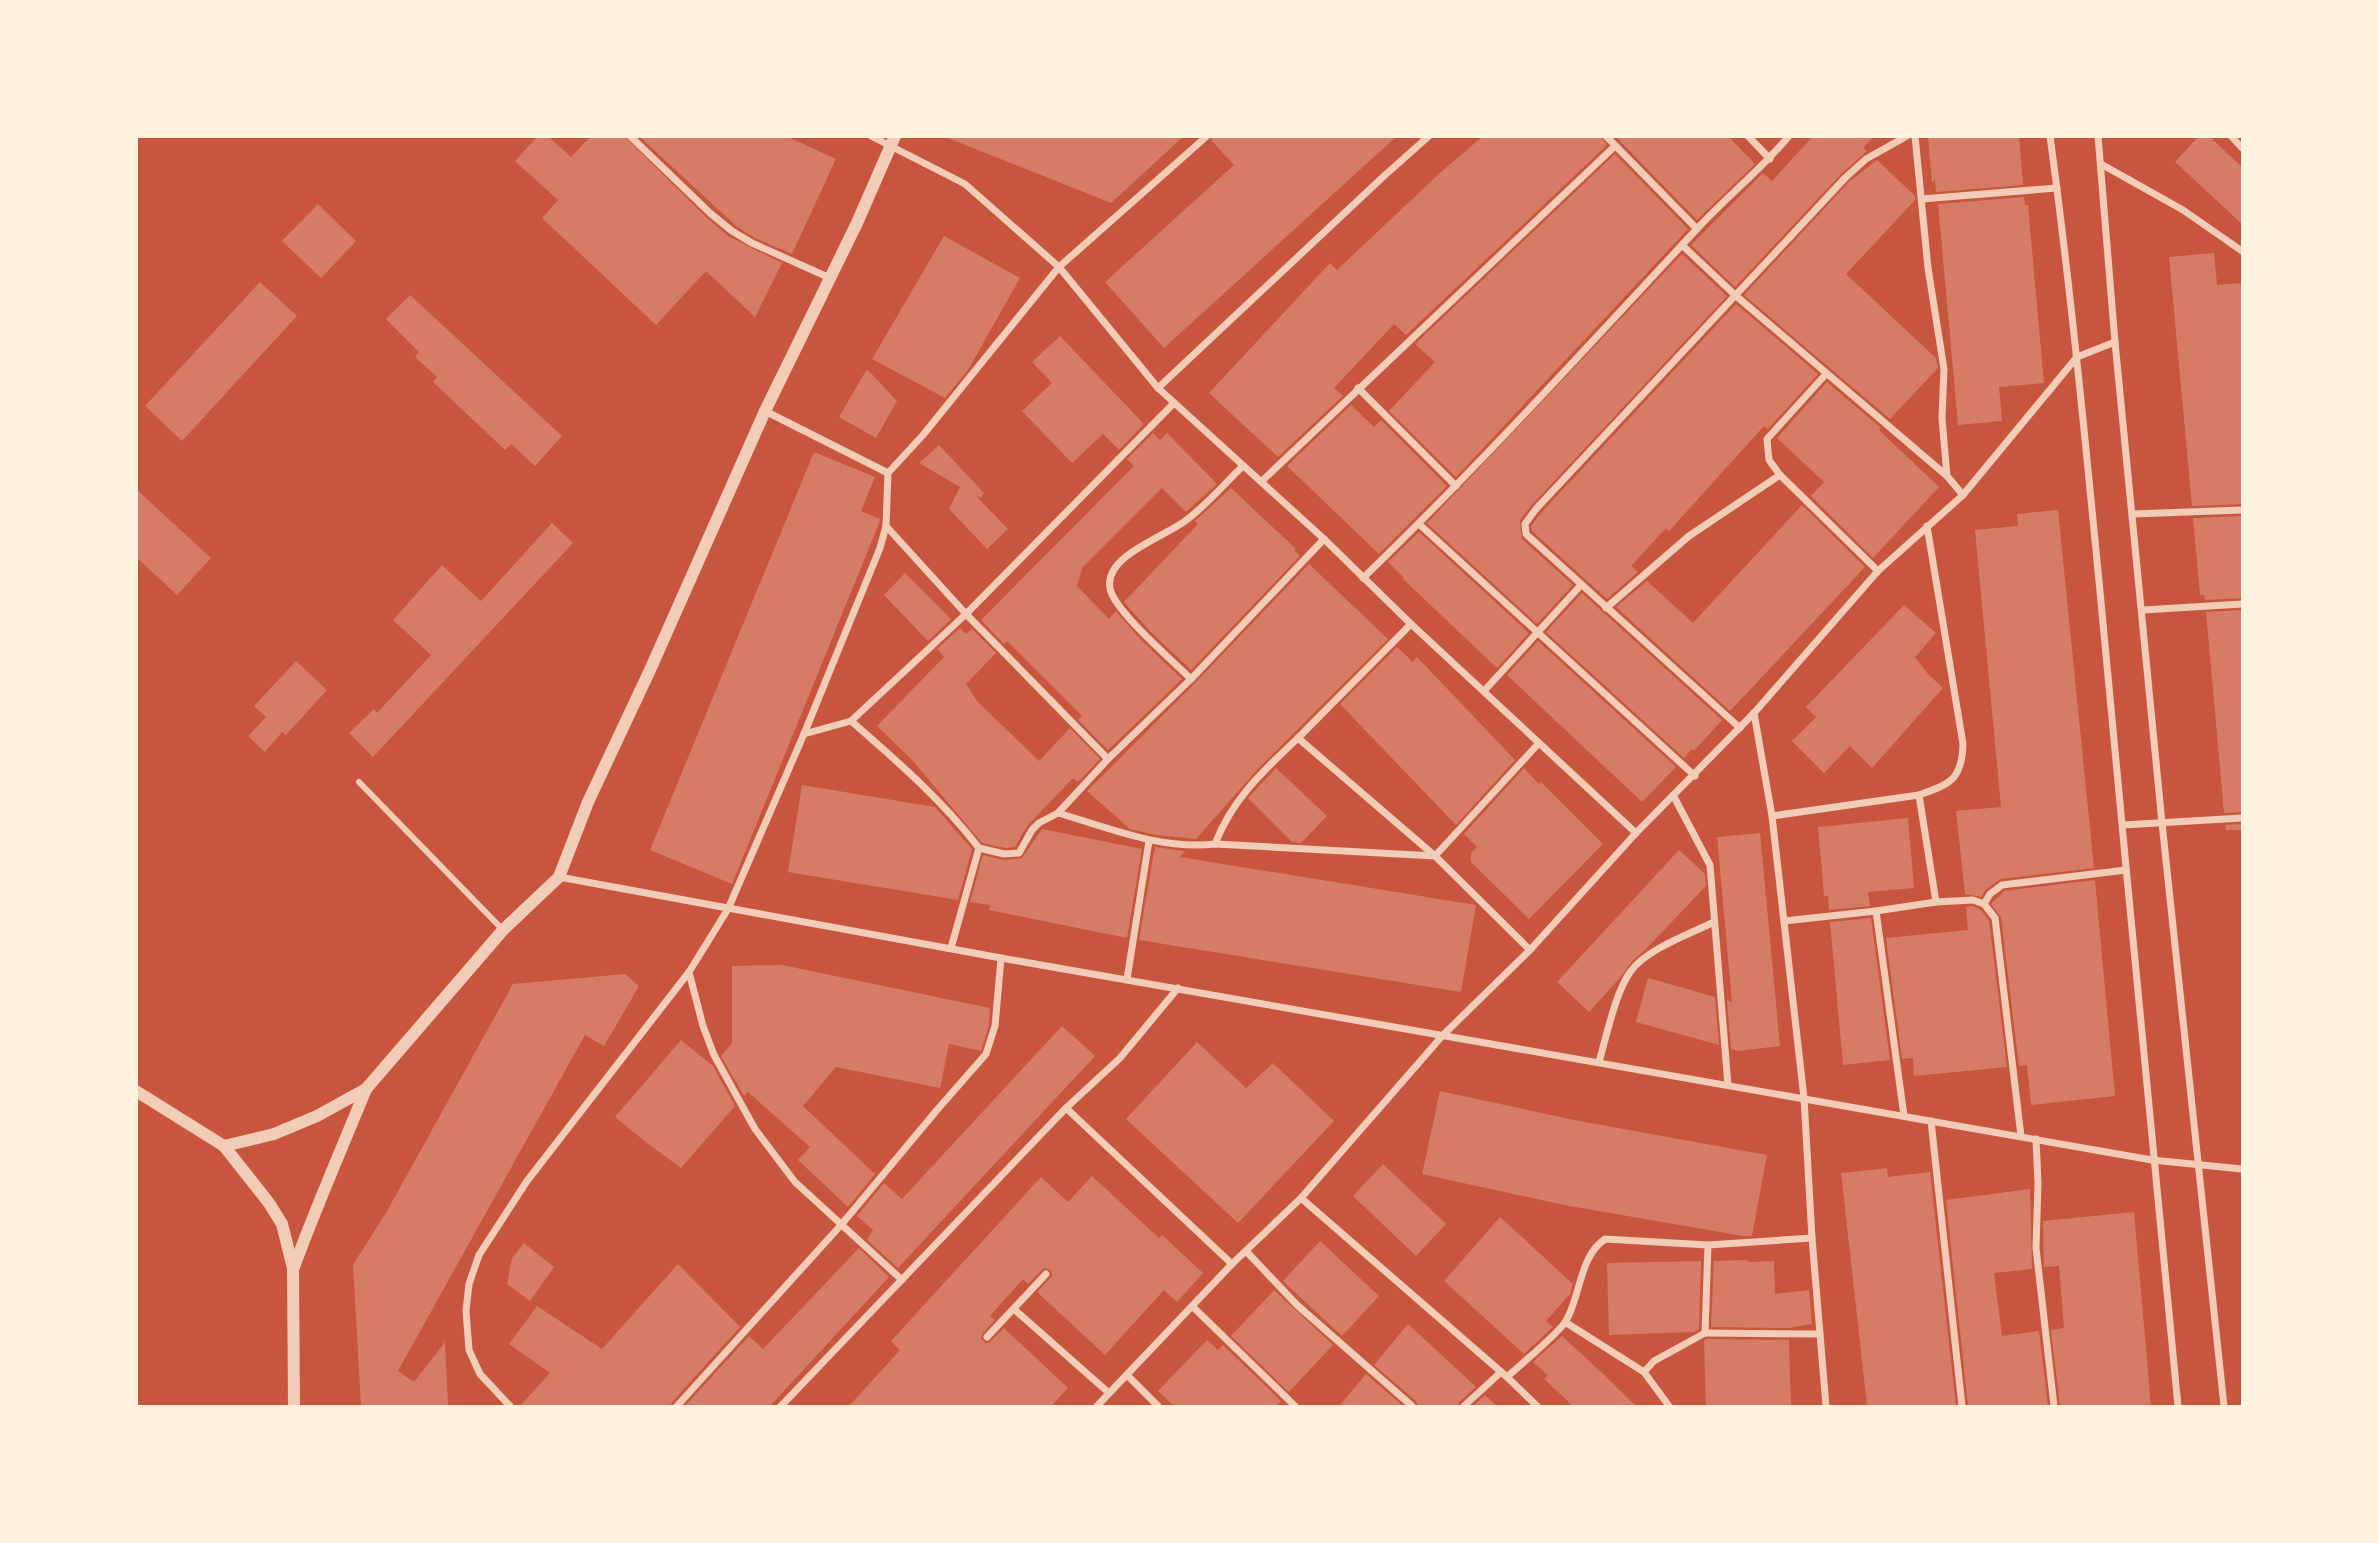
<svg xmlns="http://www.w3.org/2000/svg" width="2379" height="1543" viewBox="0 0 2379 1543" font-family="Rubik,sans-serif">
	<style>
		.building { fill: #d67c66 }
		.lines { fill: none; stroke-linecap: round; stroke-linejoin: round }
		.pedestrian { stroke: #f1ccb7; stroke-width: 6 }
		.minor { stroke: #f1ccb7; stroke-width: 7 }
		.tertiary { stroke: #f1ccb7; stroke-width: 12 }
	</style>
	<rect width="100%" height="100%" fill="#c8553d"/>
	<!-- building -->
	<g class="building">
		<path d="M538,136H548L571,157L591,136H624L706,217L728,236L782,263L755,317L706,271L656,325L542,218L558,200L515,161Z"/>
		<path d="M639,136H786L836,159L792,254L755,238L736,226Z"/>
		<path d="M948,136H1184L1111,203L948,138Z"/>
		<path d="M1213,136H1397L1164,348L1105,282L1234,165L1211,140Z"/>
		<path d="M1483,136H1600L1607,145L1406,335L1394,324L1334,388L1343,396L1278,457L1209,393L1330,263L1337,270L1441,172Z"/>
		<path d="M1615,136H1728L1755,164L1697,220Z"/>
		<path d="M1813,136H1874L1863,148L1867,151L1841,174L1735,287L1691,245L1763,173L1772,181Z"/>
		<path d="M1928,136H2019L2023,185L1936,192L1935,179L1932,183Z"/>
		<path d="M2199,136H2209L2243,168V225L2175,162Z"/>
		<path d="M1615,154L1688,229L1456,477L1389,411L1435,362L1415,344Z"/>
		<path d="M1877,160L1915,196V200L1846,274L1936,358L1938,368L1890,419L1744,295L1849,182Z"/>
		<path d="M2024,197L2025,205H2028L2044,383L1999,387L2002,421L1958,425L1938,204Z"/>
		<path d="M318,204L356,241L321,278L282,241Z"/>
		<path d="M944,236L1020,278L968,370L945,398L872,359Z"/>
		<path d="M2214,253L2217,285L2243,283V504L2192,506L2169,257Z"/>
		<path d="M1682,254L1727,296L1532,505L1520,520L1522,539L1573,585L1537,624L1427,523Z"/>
		<path d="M260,282L297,316L182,441L145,406Z"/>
		<path d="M410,295L562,436L535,466L511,444L505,450L433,382L437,377L415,357L419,352L386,319Z"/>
		<path d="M1736,304L1818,374L1768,429L1764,426L1669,531L1666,528L1631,566L1638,572L1607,599L1532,531L1531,526L1541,513Z"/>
		<path d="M1060,336L1144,424L1119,450L1103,434L1072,463L1022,411L1052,383L1032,362Z"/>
		<path d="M867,369L897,401L876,438L839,417Z"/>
		<path d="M1827,382L1881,428L1879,430L1939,487L1873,558L1811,496L1824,482L1777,438Z"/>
		<path d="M1351,405L1374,427L1381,420L1447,486L1379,554L1287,466Z"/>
		<path d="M1153,433L1160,440L1167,433L1217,484L1186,512L1162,488L1082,568L1077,586L1109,619L1116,611L1141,640L1182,679L1108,750L1078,720L1082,716L1007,641L1004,644L981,620L1134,466L1127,459Z"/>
		<path d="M939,445L984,493L981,498L975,495L1008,529L987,549L949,509L960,487L919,463Z"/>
		<path d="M814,452L875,477L861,511L880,519V521L732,884L650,850Z"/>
		<path d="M1231,488L1296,549L1294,550L1300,556L1191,670L1150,631L1124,602L1198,524L1195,521Z"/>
		<path d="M136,489L211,558L177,595L136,557Z"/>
		<path d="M1802,505L1865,567L1730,711L1616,607L1647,581L1693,623Z"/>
		<path d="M2058,510L2094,868L2001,879L1986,889L1981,897L1965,894L1956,811L2001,807L1975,530L2018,526L2017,514Z"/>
		<path d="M2243,516V598L2205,600L2204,595H2200L2193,518Z"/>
		<path d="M552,523L573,543L373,757L349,733L374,709L377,713L431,655L393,620L442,565L481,601Z"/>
		<path d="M1419,532L1529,633L1497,668L1403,579L1404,578L1388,562Z"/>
		<path d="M1309,564L1388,639L1257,770L1196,839L1156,835L1130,829L1087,791L1195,683Z"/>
		<path d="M905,573L951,619L928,641L884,595Z"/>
		<path d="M1582,593L1722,720L1694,751L1692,749L1684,758L1546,632Z"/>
		<path d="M1904,605L1936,633L1915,657L1928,674L1943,688L1872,768L1850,746L1824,773L1792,741L1816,717L1806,707Z"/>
		<path d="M2243,610V812L2224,813L2206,612Z"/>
		<path d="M960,628L966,634L972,629L996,653L966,684L977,701L1039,761L1070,728L1100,759L1078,782L1073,778L1027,826L1015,847L1005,848L982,843L913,761L877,726L944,657L937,649Z"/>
		<path d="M1538,641L1676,767L1642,802L1507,675Z"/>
		<path d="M1397,647L1413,662L1417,657L1515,760L1456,825L1340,704Z"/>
		<path d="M296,661L327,690L286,735L282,732L265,752L248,736L266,717L254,706Z"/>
		<path d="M1276,768L1327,816L1301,843L1292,842L1248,798Z"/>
		<path d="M1524,768L1539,784L1541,782L1603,844L1529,919L1471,862V853L1477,847L1464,834Z"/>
		<path d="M802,785L935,807L972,849L958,900L788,872Z"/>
		<path d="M1908,818L1914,888L1868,892L1870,906L1829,910L1828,896H1824L1818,827Z"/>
		<path d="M2243,824V830H2226L2225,825Z"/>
		<path d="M1042,829L1142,849L1127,938L989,910L990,905L970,902L983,855L1004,860L1022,858Z"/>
		<path d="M1760,833L1780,1046L1738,1051L1731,1049L1727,1000L1732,1002L1717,837Z"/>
		<path d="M1154,847L1185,851L1180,857L1476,905L1461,992L1139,940L1154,851H1156Z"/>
		<path d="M1679,850L1705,874L1706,886L1646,949L1634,959L1619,979L1589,1012L1557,982Z"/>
		<path d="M2095,880L2115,1096L2031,1105L2027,1065L2019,1066L2001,917L1991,904L2004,891Z"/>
		<path d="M1972,906L1980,909L1989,920L2007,1067L1914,1076L1913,1058L1902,1059L1886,938L1968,930L1966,907Z"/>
		<path d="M1871,918L1890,1060L1843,1065L1830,922Z"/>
		<path d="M782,965L990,1008L989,1025L981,1051L949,1044L940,1088L836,1067L803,1106L875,1174L848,1207L798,1160L810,1147L748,1092L744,1096L721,1056L732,1043V966Z"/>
		<path d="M625,974L639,986L604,1046L585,1035L398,1371L414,1382L445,1342L448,1405L451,1406H361L353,1265L387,1211L513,984Z"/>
		<path d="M1648,978L1715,997L1719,1045L1636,1022Z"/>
		<path d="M1062,1026L1095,1056L898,1268L867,1240L873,1230L857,1216L884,1183L902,1199Z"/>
		<path d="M681,1040L713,1066L735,1106L681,1168L647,1143L615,1117Z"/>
		<path d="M1197,1042L1246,1088L1273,1063L1334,1121L1238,1223L1126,1119Z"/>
		<path d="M1440,1091L1574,1120L1767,1155L1752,1236H1743L1564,1205L1422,1174Z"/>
		<path d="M1383,1164L1446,1224L1416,1256L1353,1196Z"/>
		<path d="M1887,1168L1888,1177L1930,1172L1956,1406H1867L1841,1173Z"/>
		<path d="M1092,1176L1159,1238L1162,1235L1203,1273L1177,1302L1164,1290L1105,1355L1037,1292L1052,1276L1051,1270L1044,1268L1028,1284L1023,1279L990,1316L995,1320L983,1333L981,1338L985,1343H989L1004,1328L1068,1388L1051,1406H849L900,1350L891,1341L1041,1177L1068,1202Z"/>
		<path d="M2030,1189L2032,1269L1994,1273L2002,1336L2039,1331L2048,1406H1968L1946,1200Z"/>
		<path d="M2134,1212L2151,1406H2060L2051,1330L2064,1328L2059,1266L2044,1267L2043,1221Z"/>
		<path d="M1500,1217L1573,1284L1570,1294L1546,1321L1553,1327L1524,1354L1444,1281Z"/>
		<path d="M1320,1241L1379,1296L1342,1336L1283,1281Z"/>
		<path d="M524,1243L554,1267L530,1301L507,1284L512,1258Z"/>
		<path d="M859,1248L889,1277L770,1406H685L749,1336L763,1349Z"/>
		<path d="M1748,1260L1747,1262L1774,1261L1775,1294L1809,1290L1812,1324L1789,1328L1711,1327L1714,1261Z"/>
		<path d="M1701,1261L1699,1329L1694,1332L1609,1335L1607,1263Z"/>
		<path d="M678,1264L740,1327L672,1402L671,1406H520L550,1373L509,1344L537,1306L602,1349Z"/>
		<path d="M1274,1290L1333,1345L1289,1392L1231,1336Z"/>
		<path d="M1408,1324L1476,1387L1460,1401L1458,1406H1418L1416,1401L1374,1365Z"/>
		<path d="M1562,1336L1600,1371L1636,1406H1573L1544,1379L1548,1375L1533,1362Z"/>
		<path d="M1707,1339L1789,1340L1791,1406H1706L1704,1341Z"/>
		<path d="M1207,1340L1218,1350L1223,1345L1281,1401L1276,1406H1174L1158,1391Z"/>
		<path d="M1366,1374L1403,1406H1339Z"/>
		<path d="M1485,1395L1497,1406H1473Z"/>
	</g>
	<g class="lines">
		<!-- pedestrian -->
		<path class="pedestrian" d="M359,782L503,930"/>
		<!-- minor -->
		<g class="minor">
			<path d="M630,136L710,213L732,231L752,243L830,278"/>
			<path d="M871,136L965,184L1059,267L1158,388L1324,539L1411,624L1636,833"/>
			<path d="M1606,136L1697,229"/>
			<path d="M1748,136L1770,159"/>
			<path d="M1915,136L1928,268L1944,369L1942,418L1947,476"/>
			<path d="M2050,136C2071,291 2086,447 2101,602C2127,870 2150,1139 2178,1406"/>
			<path d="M2098,136L2115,342L2162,823L2224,1406"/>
			<path d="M2231,136L2242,148"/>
			<path d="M2101,164L2183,210L2242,251"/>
			<path d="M1922,199L2057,188"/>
			<path d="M1682,245L1735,295L1947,476L1963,495"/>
			<path d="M1158,388L1384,176L1429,136"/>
			<path d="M1358,388L1456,486"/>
			<path d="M765,411L888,473"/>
			<path d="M1780,475L1769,460L1767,439L1826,374"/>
			<path d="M1262,481L1615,146"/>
			<path d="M2133,514L2242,510"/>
			<path d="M1419,524L1695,776"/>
			<path d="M886,526L966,614L1108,759"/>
			<path d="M1927,526L1963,744C1962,780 1950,784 1919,795L1936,902"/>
			<path d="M1324,539L1191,679L1108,759L1058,813C1109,828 1161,850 1215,844L1435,856L1530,950"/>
			<path d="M1363,578C1478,467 1586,348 1695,231C1725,198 1760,171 1789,136"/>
			<path d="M1606,608L1689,536L1780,475L1878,571"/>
			<path d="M2143,610L2242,604"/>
			<path d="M1411,624L1298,738L1435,856L1539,743"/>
			<path d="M1191,679C1174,662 1113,610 1110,588C1104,556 1164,537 1185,521C1206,506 1224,484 1243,466"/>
			<path d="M1484,691L1580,586"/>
			<path d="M1754,713L1772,816L1804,1098L1812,1238L1826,1406"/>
			<path d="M1740,728L1526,534L1525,524L1536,509L1845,178L1866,159L1907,136"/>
			<path d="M804,734L851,721"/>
			<path d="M1673,795L1710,865L1728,1085"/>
			<path d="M1772,816L1919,795"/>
			<path d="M2123,825L2242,818"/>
			<path d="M1215,844C1232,799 1264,770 1298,738"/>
			<path d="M979,848L1004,854L1019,853L1032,830L1039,823L1058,813"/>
			<path d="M559,877L1001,958L2152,1160L2242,1169"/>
			<path d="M1984,904L1990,894L2002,885L2126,870"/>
			<path d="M1876,911L1904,1116"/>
			<path d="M1784,921L1876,911L1936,902L1973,900L1984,904L1995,918L2021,1136"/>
			<path d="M951,948L979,848C942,800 897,761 851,721L966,614L1174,403"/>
			<path d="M689,972L703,1026L714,1055L755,1129L795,1182L902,1280"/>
			<path d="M1127,979L1149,841"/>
			<path d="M1599,1062C1606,1038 1616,990 1631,971C1647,949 1690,934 1714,922"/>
			<path d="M1066,1108L1232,1264"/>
			<path d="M1931,1121L1962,1406"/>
			<path d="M2036,1139L2038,1183L2036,1248L2054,1406"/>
			<path d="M1301,1198L1507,1377L1537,1406"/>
			<path d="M1246,1251L1297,1305L1412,1406"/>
			<path d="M1193,1307L1295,1406"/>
			<path d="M1014,1309L1109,1393"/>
			<path d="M1565,1322L1644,1372L1669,1406"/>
			<path d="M1705,1333L1820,1334"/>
			<path d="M987,1337L1046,1274"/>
			<path d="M1644,1372L1654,1361L1705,1333L1708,1245"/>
			<path d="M1127,1375L1158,1406"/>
			<path d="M1507,1377C1521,1364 1558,1334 1566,1321C1581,1295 1579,1257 1605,1239L1708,1245L1812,1238"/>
			<path d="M510,1406L480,1374L469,1350L466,1311L469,1284L479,1255L527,1181L689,972L728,909L804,734L880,548L886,526L888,473L923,435L1059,267L1207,136"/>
			<path d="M677,1406L841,1225L937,1110L986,1054L995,1026L1001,958"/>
			<path d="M781,1406L1066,1108L1120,1058L1178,988"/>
			<path d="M1097,1406L1232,1264L1301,1198L1443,1035L1530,950L1636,833L1754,713L1878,571L1963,495L2077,357L2115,342"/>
			<path d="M1464,1406L1501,1372"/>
		</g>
		<!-- tertiary -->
		<g class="tertiary">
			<path d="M136,1091L224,1146L269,1203L282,1224L293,1268L294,1406"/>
			<path d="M224,1146L274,1134L317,1116L366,1089L503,930L559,877L588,802L650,670L765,411L857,223L895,136"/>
			<path d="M294,1267C316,1207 342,1148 366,1089"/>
		</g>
	</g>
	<!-- border -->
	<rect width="2379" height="1543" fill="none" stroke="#fff3e0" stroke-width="276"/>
</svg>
